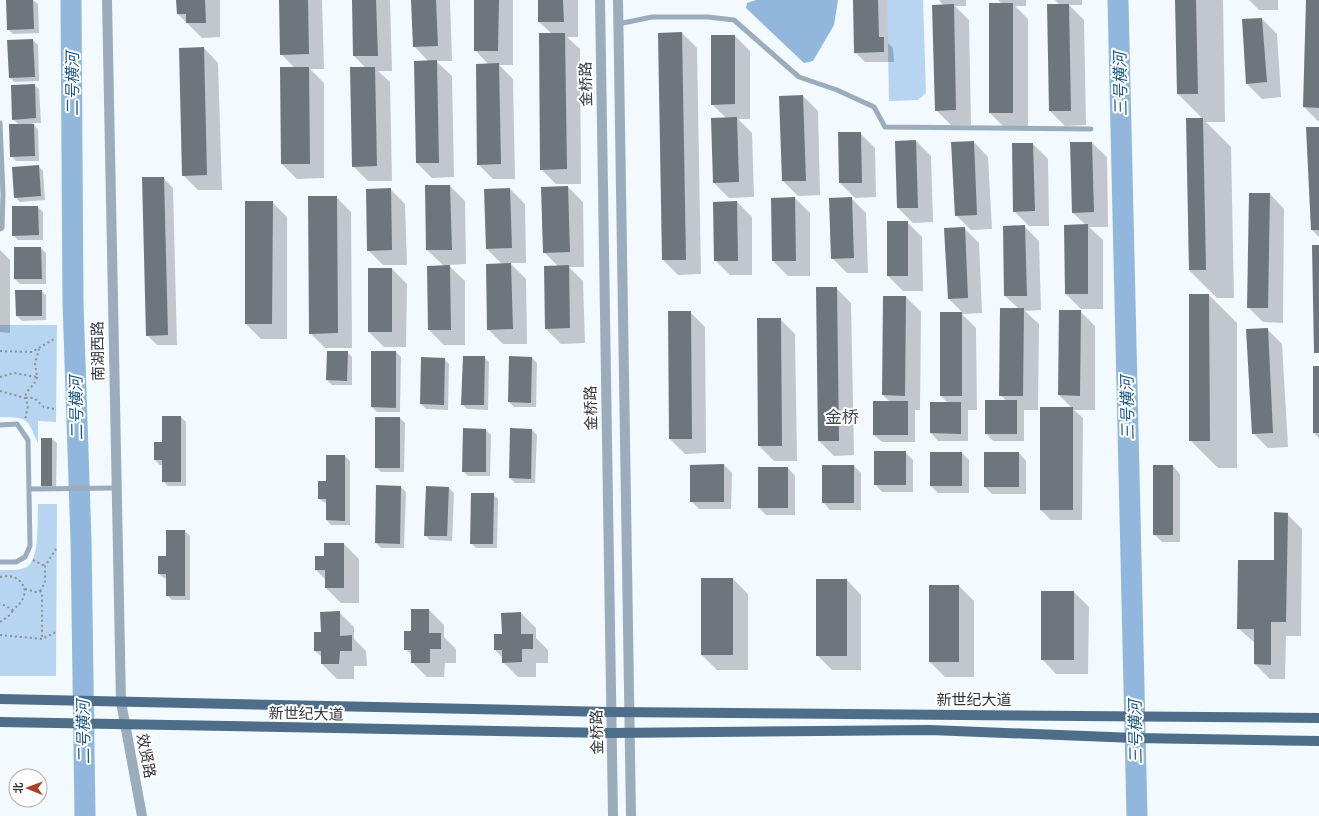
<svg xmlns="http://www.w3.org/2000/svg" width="1319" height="816" viewBox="0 0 1319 816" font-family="'Alegreya Sans','Noto Sans SC',sans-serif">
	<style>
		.green { fill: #b7d5f0 }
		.water { fill: #91b8dc }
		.shadow { fill: #0003 }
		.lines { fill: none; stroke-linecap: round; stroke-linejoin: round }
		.river { stroke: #91b8dc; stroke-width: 21 }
		.building { fill: #6e767d }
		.path { stroke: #8a8f93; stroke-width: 2; stroke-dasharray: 2 3; stroke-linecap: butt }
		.service { stroke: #9bacbc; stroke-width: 5 }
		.minor { stroke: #9bacbc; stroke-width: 10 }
		.tertiary { stroke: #9bacbc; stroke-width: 10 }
		.primary { stroke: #4e6d89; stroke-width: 10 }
		.labels { text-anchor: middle; stroke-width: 4; stroke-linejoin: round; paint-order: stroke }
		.street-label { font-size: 15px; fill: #313437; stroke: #fff }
		.water-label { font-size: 16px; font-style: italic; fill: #1d5987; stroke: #fff }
		.quarter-label { font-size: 17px; fill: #434a50; stroke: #fff }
	</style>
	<rect width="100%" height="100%" fill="#f2f9ff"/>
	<!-- green -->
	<g class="green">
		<path d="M887,0H923L926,93L918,100L889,101Z"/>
		<path d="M0,325H57L56,422L38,421V443C26,417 29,418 0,417Z"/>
		<path d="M38,504H57L56,676H0V570C9,570 21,571 28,566C40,557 37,518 38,504Z"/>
	</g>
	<!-- water -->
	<path class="water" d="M756,0H838L834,25L813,61L804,63L746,8L747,3Z"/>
	<!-- shadow -->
	<g class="shadow">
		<path d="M19,0H33L38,4L39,33L13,34L8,29Z"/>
		<path d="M177,0H220V37L202,38L178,14Z"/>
		<path d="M280,0H322L324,69H310L324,83V178L297,179L282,164L295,68L281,54Z"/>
		<path d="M353,0H390L392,71H378L390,82L392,181H368L353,166L366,68L354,56Z"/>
		<path d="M412,0H450L452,61H436L452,76L454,177L432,178L417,163L429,62L414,46Z"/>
		<path d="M475,0H513V65H499L513,79L515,179H493L478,164L489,65L475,50Z"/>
		<path d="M539,0H578V37H567L580,49L581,184H556L541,169L552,34L539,22Z"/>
		<path d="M854,0H887L888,43L893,48L894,62H865L855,52Z"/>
		<path d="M939,0H966V6H955L969,20L971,125H951L936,110L944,6Z"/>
		<path d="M998,0H1026V6H1015L1028,19V128H1005L990,113L1002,4Z"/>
		<path d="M1055,0H1082V5H1069L1084,20L1086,125L1065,126L1050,111L1060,5Z"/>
		<path d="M1176,0H1223L1225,122H1206L1231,147L1234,298H1217L1189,270L1187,119H1203L1178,94Z"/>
		<path d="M1249,0H1278V10H1259Z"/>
		<path d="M1307,0H1319V122L1304,107Z"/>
		<path d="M1262,19L1277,34L1281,97L1262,99L1247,84Z"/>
		<path d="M682,33L697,48L701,274L678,275L663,260Z"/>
		<path d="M735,36L750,51V119H738L752,133L754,197L729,198L714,183L726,118L712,104Z"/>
		<path d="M33,40L38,45L39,81L14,82L10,77Z"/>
		<path d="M204,48L218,63L222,190H198L183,175Z"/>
		<path d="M34,85L39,89L41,123H32L38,129L39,161H16L11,156L19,125L13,119Z"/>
		<path d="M803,96L818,111L820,195L798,196L783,181L781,97Z"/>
		<path d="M1319,128V237L1312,230Z"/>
		<path d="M860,133L875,148L876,197L855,198L840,183Z"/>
		<path d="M896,141H916L931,156L933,222L913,223L898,208Z"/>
		<path d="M974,142L988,157L992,229L971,230L956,215Z"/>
		<path d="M1092,143L1107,157L1108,227H1089L1103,240V309H1081L1066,294L1086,225L1072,212Z"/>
		<path d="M1033,144L1048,159L1049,226H1029L1014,211Z"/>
		<path d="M38,166L43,171L45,200L20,202L15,197Z"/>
		<path d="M163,178L173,188L177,345H157L147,335Z"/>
		<path d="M450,186L465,201L466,264L448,265L465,281V345H444L429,330L444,266L427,250Z"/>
		<path d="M568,187L583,202L584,267H569L583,281L585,343L561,344L546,329L558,266L544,252Z"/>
		<path d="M390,189L405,204L407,265H383L368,250Z"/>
		<path d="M510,189L525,204L526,263H510L526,279L527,344H503L488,329L502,264L487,249Z"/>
		<path d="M1270,194L1284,209L1283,323L1263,322L1248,307Z"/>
		<path d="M336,197L351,212L352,348H325L310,333Z"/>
		<path d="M795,198L810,213V276H788L773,261Z"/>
		<path d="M851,198L866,213L868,273H847L832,258Z"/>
		<path d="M246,202H272L287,217V339H261L246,324Z"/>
		<path d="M737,202L752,217V275H730L715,260Z"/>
		<path d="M38,207L43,212V240H18L13,235Z"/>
		<path d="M907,222L922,237L923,291H903L888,276Z"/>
		<path d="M1024,226L1039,241L1041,310L1025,311L1039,324L1038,410H1024V441H993L986,433L1007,401L1000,395L1019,309L1005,296Z"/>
		<path d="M964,228L979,243L982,313L962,314L976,328L977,410H968V441H938L931,433V403H948L941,396L940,313H963L949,299Z"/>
		<path d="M15,248H41L46,253V284H20L15,279Z"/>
		<path d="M0,250L10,260V333L0,332Z"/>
		<path d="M392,269L407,284L406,347H384L369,332Z"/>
		<path d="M836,288L851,303L854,455L834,456L819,441Z"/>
		<path d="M41,291L46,295V320L22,321L17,316Z"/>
		<path d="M1209,295L1237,323V468H1218L1190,440Z"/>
		<path d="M884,297H906L921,312L920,410H915V442H882L874,435L890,402L883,395Z"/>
		<path d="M1080,311L1095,326V410H1074L1083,418L1082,520H1051L1041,510L1072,408L1059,395Z"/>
		<path d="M690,312L705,327L706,453L685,454L670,439Z"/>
		<path d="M758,319H780L795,334L797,461H774L759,446Z"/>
		<path d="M1267,329L1282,344L1288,447L1268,448L1253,433Z"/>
		<path d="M347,352L352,357V385H332L327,380Z"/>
		<path d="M396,352L401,357L400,412H377L372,407Z"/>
		<path d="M484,357L489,362L488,410L467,409L462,404Z"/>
		<path d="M510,357L532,358L537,363L536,407H514L509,402Z"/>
		<path d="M444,359L449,364L448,410L426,409L421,404Z"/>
		<path d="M1319,367V438L1314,433Z"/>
		<path d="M181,417L186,422V486H168L163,481V465H160L155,460L163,443Z"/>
		<path d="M400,418L405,423L404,472H381L376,467Z"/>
		<path d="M486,430L491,435L490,476H468L463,471Z"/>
		<path d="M532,430L537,435L535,483H515L510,478Z"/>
		<path d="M52,439L57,443L56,490H46L42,486Z"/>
		<path d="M905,452L913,460V492H882L875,484Z"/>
		<path d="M962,453L969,460V493H938L931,486Z"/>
		<path d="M1019,453L1026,461V494H992L985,487Z"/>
		<path d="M345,456L350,461V525H331L327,520V504L319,499L327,482Z"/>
		<path d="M724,465L732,473L731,509H699L691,501Z"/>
		<path d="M854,466L861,473V510H830L823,502Z"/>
		<path d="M1173,466L1180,474V542H1162L1154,534Z"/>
		<path d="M788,468L795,476V515H766L759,508Z"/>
		<path d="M401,487L406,492L404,548H381L376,543Z"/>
		<path d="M449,488L454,493L452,541L430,540L425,535Z"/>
		<path d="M493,494L498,499L497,548H476L471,543Z"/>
		<path d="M1287,514L1302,529L1301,636H1286L1285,679H1270L1255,664V643L1238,628L1275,561Z"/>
		<path d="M185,531L190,536V600H172L167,595V578H164L159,574L167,557Z"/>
		<path d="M344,544L359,559V603H341L326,588V580L316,570L325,557Z"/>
		<path d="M733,579L748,594V670H717L702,655Z"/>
		<path d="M847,580L861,595V670H832L817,655Z"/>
		<path d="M959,586L974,601V677H945L930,662Z"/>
		<path d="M1074,592L1089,607L1088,674H1056L1042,659Z"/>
		<path d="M429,610L444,625V637L456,649V663H445L444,677H427L412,662V656L406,649L412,632Z"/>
		<path d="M339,612L354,627V639L366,651L367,666H354V679H337L322,664V657L315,651L322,633Z"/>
		<path d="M521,613L536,628V638L548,650V663H536V677H518L503,662V658L495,650L503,635Z"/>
	</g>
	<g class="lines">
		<!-- river -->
		<g class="river">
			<path d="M71,0L73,303L81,540L85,816"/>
			<path d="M1118,0L1137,816"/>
		</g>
	</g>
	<!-- building -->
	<g class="building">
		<path d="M6,0H33L34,29L7,30Z"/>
		<path d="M176,0H205L206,23H186V14H177Z"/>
		<path d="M279,0H308L309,54L280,55Z"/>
		<path d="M352,0H376L378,56H353Z"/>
		<path d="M411,0H436L438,46L413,47Z"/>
		<path d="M474,0H499L498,51H474Z"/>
		<path d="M538,0H563L564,22H538Z"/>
		<path d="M853,0H878L879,37H884V52L854,53Z"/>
		<path d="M1175,0H1196L1198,94H1177Z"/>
		<path d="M1306,0H1319V108L1303,107Z"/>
		<rect x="989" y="3" width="24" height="110"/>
		<path d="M954,4L956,110L935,111L932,5Z"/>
		<path d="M1047,4H1069L1071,111H1049Z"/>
		<path d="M1262,18L1267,82L1246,84L1242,19Z"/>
		<path d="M682,32L686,260H662L658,33Z"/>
		<path d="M539,33H565L567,169L540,170Z"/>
		<path d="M711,35H735V104L711,105Z"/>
		<path d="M33,39L35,77L9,78L7,40Z"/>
		<path d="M204,47L207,175L182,176L179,48Z"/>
		<path d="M437,60L439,163H416L414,61Z"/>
		<path d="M499,63L501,164L477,165L476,64Z"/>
		<path d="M280,67H309L310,164H281Z"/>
		<path d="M350,67H375L377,166L352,167Z"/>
		<path d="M35,84L36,118L12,120L11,85Z"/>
		<path d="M803,95L806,181H782L779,96Z"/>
		<path d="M737,117L739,182L713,183L711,118Z"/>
		<path d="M1186,118H1203L1206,270H1189Z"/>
		<path d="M9,124H34L35,156L10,157Z"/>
		<path d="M1306,127H1319V230H1311Z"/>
		<path d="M838,132H861L862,183H839Z"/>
		<path d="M916,140L918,208H897L895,141Z"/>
		<path d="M974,141L977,215L955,216L951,142Z"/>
		<path d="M1070,142H1092L1094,212L1072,213Z"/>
		<path d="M1012,143H1033L1035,211L1013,212Z"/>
		<path d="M39,165L41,196L14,198L12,167Z"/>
		<path d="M142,177H164L168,335L146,336Z"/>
		<path d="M425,185H450L452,250H426Z"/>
		<path d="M568,186L570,252L543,253L541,187Z"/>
		<path d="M391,188L392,250L367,251L366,189Z"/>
		<path d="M510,188L512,248L486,249L484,189Z"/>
		<path d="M1249,193H1270L1268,308H1247Z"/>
		<path d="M308,196H337L338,333L309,334Z"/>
		<path d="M795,197L796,261H772L771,198Z"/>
		<path d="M852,197L854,258L831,259L829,198Z"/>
		<path d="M245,201H273L272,324H245Z"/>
		<path d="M737,201L738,261H714L713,202Z"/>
		<path d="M12,206H38L39,235L12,236Z"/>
		<rect x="887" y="221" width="21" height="55"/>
		<path d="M1088,224V294H1065L1064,225Z"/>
		<path d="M1025,225L1027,296H1004L1003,226Z"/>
		<path d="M965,227L968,298L948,299L944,228Z"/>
		<path d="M1312,245H1319V353H1314Z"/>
		<path d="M14,247H41L42,279H14Z"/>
		<path d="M511,263L513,329L487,330L486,264Z"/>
		<path d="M450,265L451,330H428L427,266Z"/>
		<path d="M569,265L570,328L545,329L544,266Z"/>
		<rect x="368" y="268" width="24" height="64"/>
		<path d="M816,287H837L839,441H818Z"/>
		<path d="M15,290H42V316H16Z"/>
		<path d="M1189,294H1209L1210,441H1189Z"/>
		<path d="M883,296H906L905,396L882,395Z"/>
		<path d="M1000,308H1024L1023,396H999Z"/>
		<path d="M1059,310H1081L1080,396L1058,395Z"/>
		<path d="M668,311H691L692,439H669Z"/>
		<rect x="940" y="312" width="22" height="84"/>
		<path d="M757,318H781L782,446H758Z"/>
		<path d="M1268,328L1273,433L1252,434L1246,329Z"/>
		<path d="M327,351H348L347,381L326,380Z"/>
		<path d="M371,351H396V408L371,407Z"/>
		<path d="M463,356H485L484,405H461Z"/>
		<path d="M509,356L532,357L531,403L508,402Z"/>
		<path d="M421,357L445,358L444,405L420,404Z"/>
		<rect x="1313" y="366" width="6" height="67"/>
		<rect x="985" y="400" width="32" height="34"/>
		<rect x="873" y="401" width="35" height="34"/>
		<path d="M930,402H961V434L930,433Z"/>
		<rect x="1040" y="407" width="33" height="103"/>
		<path d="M162,416H181V482H162V460H154V442H162Z"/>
		<rect x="375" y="417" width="25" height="51"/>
		<path d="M463,428L486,429V472H462Z"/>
		<path d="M510,428L532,429L531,479L509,478Z"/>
		<rect x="41" y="438" width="11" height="48"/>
		<rect x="874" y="451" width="32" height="34"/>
		<rect x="930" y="452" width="32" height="34"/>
		<rect x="984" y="452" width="35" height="35"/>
		<path d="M326,455H345V521L326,520V499H318V481H326Z"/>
		<path d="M724,464V502H690V465Z"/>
		<rect x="822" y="465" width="32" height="38"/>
		<rect x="1153" y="465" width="20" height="70"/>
		<rect x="758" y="467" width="30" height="41"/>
		<path d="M376,485L401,486L400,544L375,543Z"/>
		<path d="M426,486L449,487L447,536H424Z"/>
		<path d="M471,493H494L493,544H470Z"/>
		<path d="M1274,512L1288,513L1286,622H1271V665L1254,664V629H1237L1238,560H1274Z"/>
		<path d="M166,530H185V596H166V574H158V556H166Z"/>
		<path d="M324,543H344V588H325V570H315V556H324Z"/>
		<rect x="701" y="578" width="32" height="77"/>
		<rect x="816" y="579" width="31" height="77"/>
		<rect x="929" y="585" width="30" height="77"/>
		<rect x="1041" y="591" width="33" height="69"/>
		<path d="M411,609H429V633H441V649H430V663H411V650H404V631H411Z"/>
		<path d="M340,611V636L352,635V651H340L339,664H321V651H314V632H321L320,612Z"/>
		<path d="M521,612V634H533V649H522V662L502,663V650H494V634H502L501,613Z"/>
	</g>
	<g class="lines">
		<!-- path -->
		<g class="path">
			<path d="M0,351L32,352L56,338"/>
			<path d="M0,377L14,373L37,377L35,364L39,349"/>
			<path d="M37,377C35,386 26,389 25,398H34L44,407L55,409"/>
			<path d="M0,391L25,398L28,405L25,420"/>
			<path d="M33,560L45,566"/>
			<path d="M0,577C13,574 23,579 25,592L22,601L13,610L0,603"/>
			<path d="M25,589L36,592L40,591L42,594V639"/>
			<path d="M40,591L45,583V566L56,549"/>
			<path d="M0,622L10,615L13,610"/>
			<path d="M0,635L42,639L56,632"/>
		</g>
		<!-- service -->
		<g class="service">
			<path d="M618,24L652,17H708L734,20L799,77L837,90L874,107L885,127L1091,129"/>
			<path d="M0,123L3,194L2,228L0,229"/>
			<path d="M0,425L17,424L28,440L30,546L25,557L16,562H0"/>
			<path d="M30,489L115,488"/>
		</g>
		<!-- minor -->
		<path class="minor" d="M107,0L121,702L142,816"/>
		<!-- tertiary -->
		<g class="tertiary">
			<path d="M600,0L613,816"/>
			<path d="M618,0L631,816"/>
		</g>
		<!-- primary -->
		<g class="primary">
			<path d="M0,699L611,712L1319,718"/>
			<path d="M0,722L612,733L930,730L1135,738L1319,741"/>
		</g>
	</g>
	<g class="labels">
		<!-- street labels -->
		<g class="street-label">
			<text transform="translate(586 84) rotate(-91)" y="5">金桥路</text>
			<text transform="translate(98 351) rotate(-91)" y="5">南湖西路</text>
			<text transform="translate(591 408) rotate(-91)" y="5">金桥路</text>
			<text x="974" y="705">新世纪大道</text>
			<text transform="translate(306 714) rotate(1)" y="5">新世纪大道</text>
			<text transform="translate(597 732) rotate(-91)" y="5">金桥路</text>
			<text transform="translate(146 756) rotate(79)" y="5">效贤路</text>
		</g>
		<!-- water labels -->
		<g class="water-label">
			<text transform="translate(72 84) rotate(-90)" y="6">二号横河</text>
			<text transform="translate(1120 84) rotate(-91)" y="6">三号横河</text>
			<text transform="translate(76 408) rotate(-91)" y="6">二号横河</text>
			<text transform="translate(1127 408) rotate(-91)" y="6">三号横河</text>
			<text transform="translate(83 732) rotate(-91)" y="6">二号横河</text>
			<text transform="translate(1135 732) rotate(-91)" y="6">三号横河</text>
		</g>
		<!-- quarter labels -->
		<g class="quarter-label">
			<text x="842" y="423">金桥</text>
		</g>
	</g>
	<!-- north arrow -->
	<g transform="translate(28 788) rotate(271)"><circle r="19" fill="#ffffff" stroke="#adaeaf"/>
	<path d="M0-3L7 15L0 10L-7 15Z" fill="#aa4225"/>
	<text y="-6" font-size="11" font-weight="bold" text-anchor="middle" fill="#313437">北</text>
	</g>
</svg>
